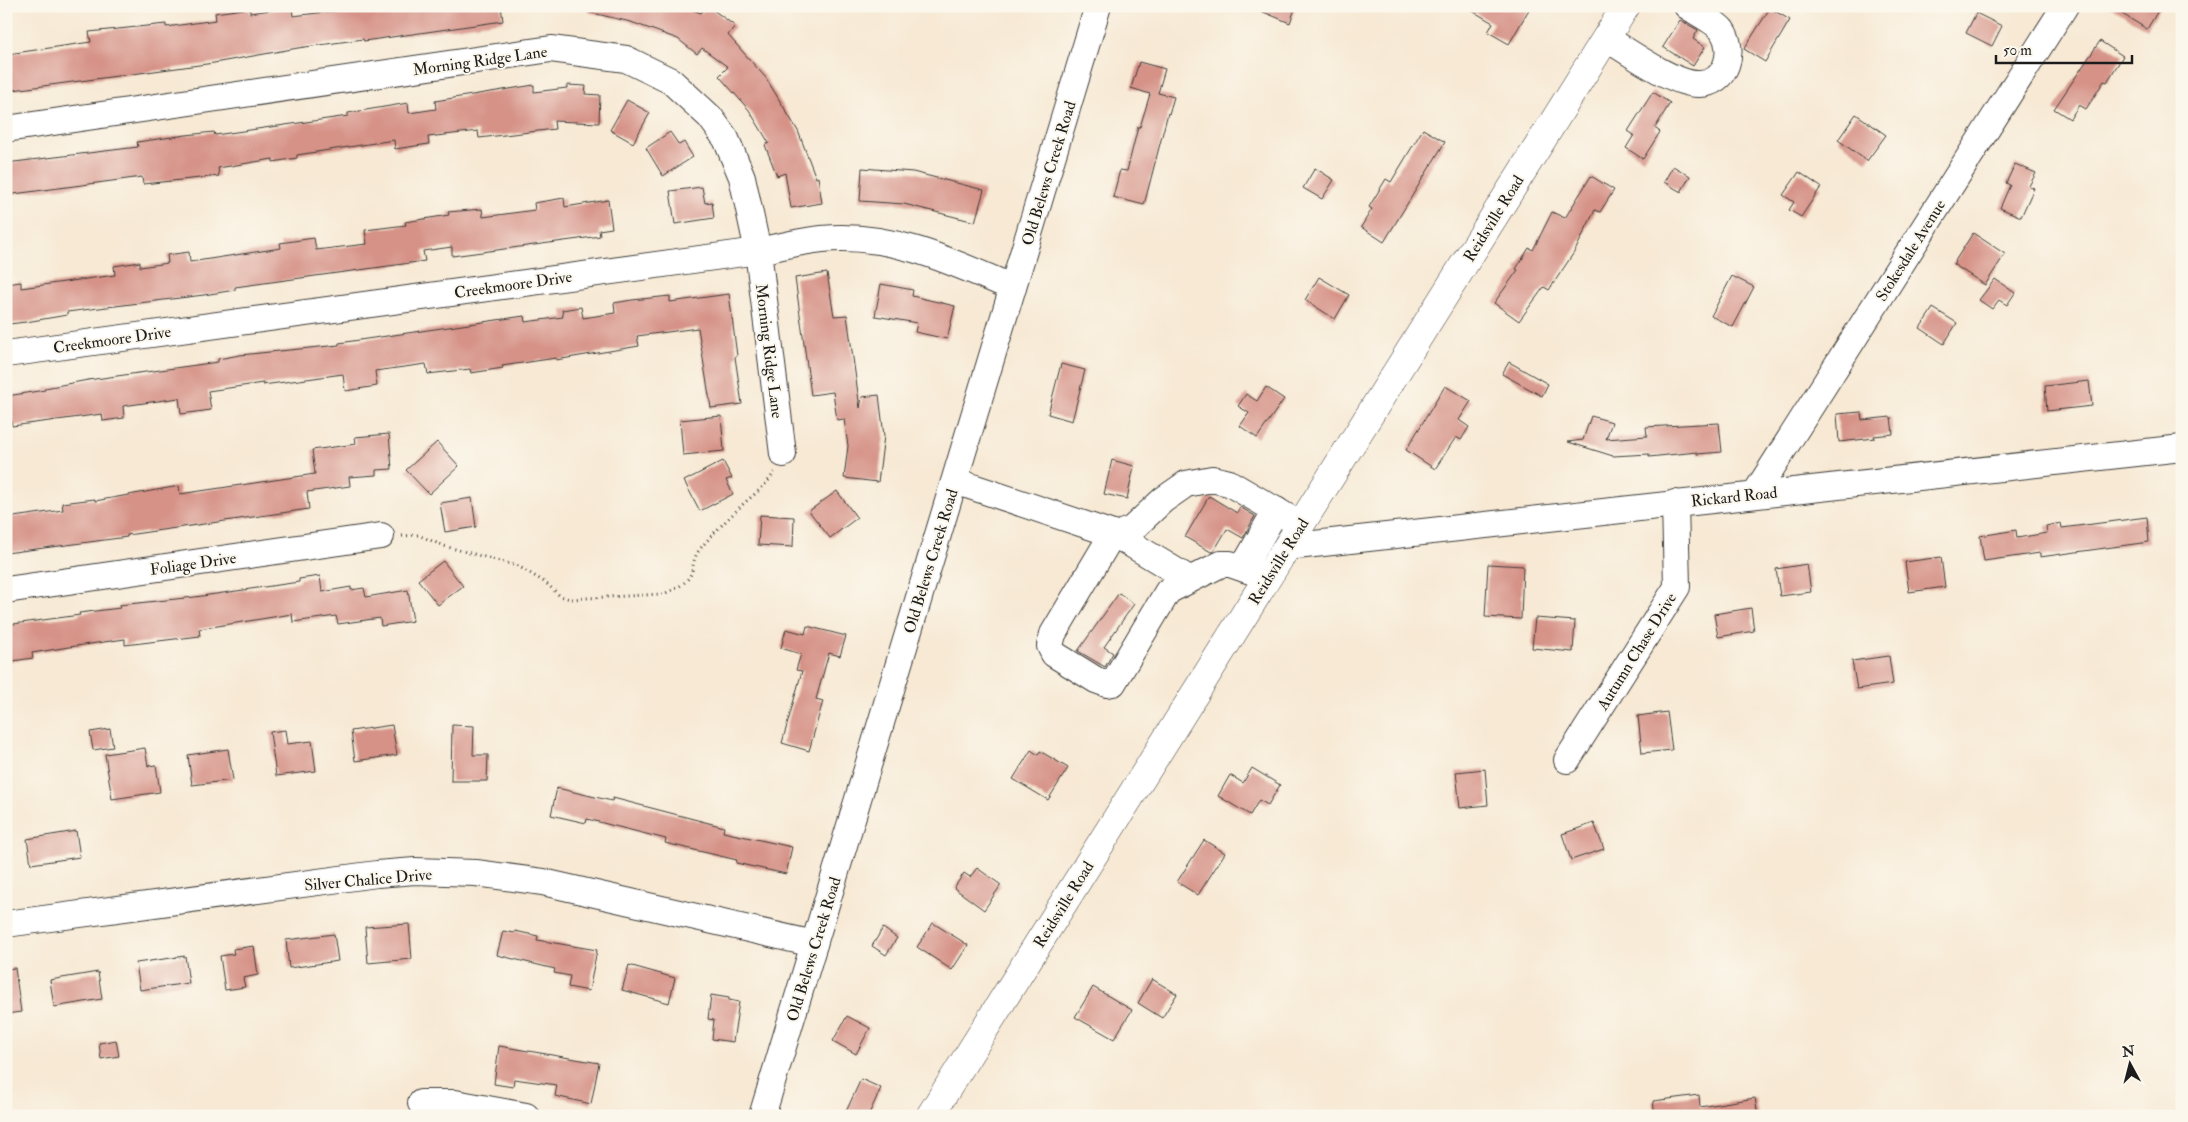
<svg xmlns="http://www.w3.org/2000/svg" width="2188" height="1122" viewBox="0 0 2188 1122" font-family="'IM FELL Double Pica',serif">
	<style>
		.building { fill: #d69287 }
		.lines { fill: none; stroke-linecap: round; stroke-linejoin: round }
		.minor-casing { stroke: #3d3b38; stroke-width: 28 }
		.highway-casing { stroke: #3d3b38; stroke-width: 29 }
		.path { stroke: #3d3b38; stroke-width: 3; stroke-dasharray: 1 4; stroke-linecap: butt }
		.minor { stroke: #fff; stroke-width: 26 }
		.highway { stroke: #fff; stroke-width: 28 }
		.labels { text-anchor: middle; stroke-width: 4; stroke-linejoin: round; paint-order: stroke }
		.street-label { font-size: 16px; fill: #1c1c1c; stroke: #fbf7ec }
	</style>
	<rect width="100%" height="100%" fill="#fbf7ec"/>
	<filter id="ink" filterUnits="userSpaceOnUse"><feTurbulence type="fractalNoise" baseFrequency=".02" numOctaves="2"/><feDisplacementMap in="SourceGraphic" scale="10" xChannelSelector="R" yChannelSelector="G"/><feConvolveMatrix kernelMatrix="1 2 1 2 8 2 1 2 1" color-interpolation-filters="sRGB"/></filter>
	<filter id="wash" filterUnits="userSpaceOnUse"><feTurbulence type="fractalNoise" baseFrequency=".0096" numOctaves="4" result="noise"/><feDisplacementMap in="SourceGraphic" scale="20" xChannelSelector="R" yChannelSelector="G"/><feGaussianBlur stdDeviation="1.12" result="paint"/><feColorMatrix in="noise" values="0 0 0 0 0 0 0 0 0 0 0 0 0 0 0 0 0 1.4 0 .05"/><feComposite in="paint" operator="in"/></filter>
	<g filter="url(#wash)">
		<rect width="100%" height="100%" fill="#f7e9d4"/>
		<g id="blocks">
			<!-- building -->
			<g class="building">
				<path d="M342,6H501L503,21L364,41L363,39L298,48L214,63L13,90L8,54L91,42L89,32L166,24V27L216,20L215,13L250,8V13L292,7L293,16L342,10Z"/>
				<path d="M589,6H682L701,13L708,6L735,26L728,35L766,78L798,131L816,178L818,177L822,203L791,208L785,173L777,176L765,145L769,143L749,110L719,76L728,67L702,48L697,54L678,39L631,22L588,12Z"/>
				<path d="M1249,6H1296L1290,23Z"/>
				<path d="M1464,6H1531L1509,44L1488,32L1493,23Z"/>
				<path d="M2109,6H2161L2147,29Z"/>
				<path d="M1770,8L1790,20L1765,62L1744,49Z"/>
				<path d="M1976,13L2002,26L1992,46L1966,33Z"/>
				<path d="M1680,20L1698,30L1693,39L1705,47L1693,66L1663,47Z"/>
				<path d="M2100,41L2123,56L2107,82L2104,81L2086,109L2079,105L2070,119L2054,109Z"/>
				<path d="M1139,62L1165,69L1158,93L1174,97L1169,114L1168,113L1144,205L1113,197L1120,170L1127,171L1138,127H1140L1150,94L1131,88Z"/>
				<path d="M534,85V92L567,88V85L586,86L585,94L600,95L599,123L554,121L555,129L479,138L478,131L428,137L429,144L395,149L394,140L297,155V158L273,162V159L218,168L219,176L143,184L142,177L6,195V163L138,147L137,142L186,135L214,132L215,135L348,116V113L408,103L409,113L436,109L435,101Z"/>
				<path d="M1653,92L1670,103L1655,128L1660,132L1643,159L1626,148L1634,135L1628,131Z"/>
				<path d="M627,100L650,113L633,143L610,130Z"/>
				<path d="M1856,114L1886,135L1867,161L1838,140Z"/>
				<path d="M1423,129L1445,142L1384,242L1361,227L1372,209L1369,207L1386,179L1391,182Z"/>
				<path d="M670,132L679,145L684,142L693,157L663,176L646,148Z"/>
				<path d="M2015,164L2036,173L2029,186L2034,188L2021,217L2000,208L2010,185L2006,183Z"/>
				<path d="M1673,166L1690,176L1681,192L1664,182Z"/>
				<path d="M862,168L913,172L984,190L975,222L904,204L860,201Z"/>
				<path d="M1315,168L1334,180L1322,199L1303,188Z"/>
				<path d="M1799,172L1821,187L1801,217L1789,210L1794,202L1783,195Z"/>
				<path d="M1591,176L1614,190L1600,212L1595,210L1575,251L1549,290L1544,287L1519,321L1494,303L1518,270L1516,269L1529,248L1533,250L1552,212L1565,218Z"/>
				<path d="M702,187L705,203L712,202L714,218L675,224L670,191Z"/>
				<path d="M564,198L565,207L608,200L612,228L599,230L600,236L579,239L452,256V247L423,251L425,261L235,287V290L204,295L67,312V315L26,322L9,324L8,319H6V284L21,282V288L115,275L114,266L140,262V267L168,263L167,255L189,252L190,262L281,248L280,243L314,238L316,250L367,244L365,230L406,225L405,222L449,215L448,212L482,209L483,217L535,210L534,203Z"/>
				<path d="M1973,233L2005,254L1985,285L1953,264Z"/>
				<path d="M827,273L834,316L847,315L860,408L862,397L879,395L884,436L878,482L844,478L848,446L844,419L837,420L833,392L811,395L795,278Z"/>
				<path d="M1732,276L1754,287L1733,327L1711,316Z"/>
				<path d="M1319,277L1349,295L1335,319L1305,300Z"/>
				<path d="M1995,279L2015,293L2007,305L1999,300L1992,309L1979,300Z"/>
				<path d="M881,284L913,290L912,296L955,306L947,339L915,332L917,323L875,316Z"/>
				<path d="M729,294L737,356L735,357L742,404L711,408L698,328L637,336L639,346L556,360V358L502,366L503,368L471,373L470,369L428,374L426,364L375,371L377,386L345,391L343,374L263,385V383L208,391L211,410L181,414L179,398L123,406L124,418L103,421L102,414L12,426L7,396L45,390V388L88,380L218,362V359L240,355L339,345V343L524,316L525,322L563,317L562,310L581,307L583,318L615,313L614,303L632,300L670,296V302Z"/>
				<path d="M1933,308L1957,323L1944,344L1920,328Z"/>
				<path d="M1509,362L1548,384L1542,396L1502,374Z"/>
				<path d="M1061,364L1085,370L1072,421L1048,414Z"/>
				<path d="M2089,381L2092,406L2047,411L2045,386Z"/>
				<path d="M1445,386L1471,401L1459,420L1469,427L1461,440L1456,437L1435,469L1406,450Z"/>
				<path d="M1266,387L1284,399L1257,438L1240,426L1249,413L1238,406L1246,394L1257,401Z"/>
				<path d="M1861,412L1862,420L1891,417L1893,434L1874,436L1875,438L1839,442L1837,414Z"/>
				<path d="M721,416L724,451L683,455L680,420Z"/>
				<path d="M1591,416L1612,422L1606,439L1647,436L1646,427L1719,423L1722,452L1697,454V452L1649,457V454L1613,456L1568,442L1583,440Z"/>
				<path d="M389,434L392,469L376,470V475L349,477L350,486L307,492L309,509L127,535V537L6,553V518L63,510L62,503L95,499V501L179,486L180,494L315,474L312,450L356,444L355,437Z"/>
				<path d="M437,442L459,466L429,494L406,470Z"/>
				<path d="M1112,460L1134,466L1127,499L1104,494Z"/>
				<path d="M723,461L732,478L726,480L733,494L700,511L684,481Z"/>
				<path d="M837,491L857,518L830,538L809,511Z"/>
				<path d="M1209,496L1237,513L1240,507L1255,516L1243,538L1227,529L1214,551L1211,552L1185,537Z"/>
				<path d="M472,498L476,527L445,532L440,503Z"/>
				<path d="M760,515L794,517L793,547L758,545Z"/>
				<path d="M2147,517L2149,542L2040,557V553L1984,561L1980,536L2016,530L2017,538L2047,533L2046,526L2061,523L2062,528Z"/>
				<path d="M1941,557L1945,587L1909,592L1905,562Z"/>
				<path d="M443,561L463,586L438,605L418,580Z"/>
				<path d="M1488,564L1523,566L1521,619L1485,617Z"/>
				<path d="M1807,564L1811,592L1780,596L1776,569Z"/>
				<path d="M320,576L322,592L351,587V590L364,588L366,597L408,590L413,621L381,626L380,618L338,624L336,616L293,622L292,614L199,629L200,636L125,645V639L69,647L32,653L33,658L6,662V625L80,615L79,613L120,608L119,605L195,597L299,582V579Z"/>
				<path d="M1119,593L1134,604L1104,647L1113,653L1105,667L1078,651Z"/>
				<path d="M1751,608L1754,631L1718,637L1714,614Z"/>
				<path d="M1535,618L1575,621L1573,652L1532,648Z"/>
				<path d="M807,626L846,636L840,656L829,653L816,699L823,701L809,751L782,743L802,671L796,670L801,654L781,648L786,629L805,634Z"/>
				<path d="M1889,656L1893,684L1857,689L1852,661Z"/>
				<path d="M1667,712L1672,750L1642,753L1638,716Z"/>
				<path d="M392,725L397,755L355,761L351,731Z"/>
				<path d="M452,725L474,726L473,755H488L487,781H451Z"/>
				<path d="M110,729L113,747L93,750L90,732Z"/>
				<path d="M285,730L287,744L312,741L316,771L276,776L270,732Z"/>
				<path d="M145,748L148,766L156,765L160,792L112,799L105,754Z"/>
				<path d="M228,749L233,780L192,785L188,755Z"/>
				<path d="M1031,750L1038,755L1040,751L1068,768L1048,800L1013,779Z"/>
				<path d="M1252,768L1280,785L1268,805L1259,800L1250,815L1218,796L1230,775L1243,783Z"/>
				<path d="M1485,769L1488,805L1460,808L1456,772Z"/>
				<path d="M557,788L612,801L613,798L724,827L723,832L792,847L786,874L736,863L737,860L665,843L666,839L587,819L586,823L551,815Z"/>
				<path d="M1594,823L1604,849L1571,860L1562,834Z"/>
				<path d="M76,831L80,857L31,864L27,839Z"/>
				<path d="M1204,840L1225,853L1198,895L1177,882Z"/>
				<path d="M977,868L1001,885L984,910L954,888L964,873L970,877Z"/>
				<path d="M933,923L968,945L952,970L917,947Z"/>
				<path d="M409,924L412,959L368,963L365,927Z"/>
				<path d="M883,928L897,938L886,955L872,946Z"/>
				<path d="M503,931L514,933L515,931L538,936L537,940L597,950L589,991L568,987L570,976L554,973L555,969L497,955Z"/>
				<path d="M334,934L338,961L289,968L286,940Z"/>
				<path d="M254,946L258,975L243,978L245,987L225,990L220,956L234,954L233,949Z"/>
				<path d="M185,956L189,983L140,990L136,963Z"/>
				<path d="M629,965L675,978L669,1003L622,990Z"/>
				<path d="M15,968L21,1012L6,1014V969Z"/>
				<path d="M98,972L102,999L54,1007L50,980Z"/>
				<path d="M1152,979L1177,994L1162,1018L1138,1003Z"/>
				<path d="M1093,987L1132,1010L1114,1039L1075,1017Z"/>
				<path d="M711,995L729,998V1000L739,1002L733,1042L712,1039L714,1020L708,1019Z"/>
				<path d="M847,1016L870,1028L856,1054L833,1041Z"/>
				<path d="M116,1040L119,1056L101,1059L99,1043Z"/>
				<path d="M499,1046L599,1063L591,1104L555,1096L557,1085L514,1079L513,1087L494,1084Z"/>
				<path d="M861,1079L881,1088L868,1116H844Z"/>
				<path d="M1699,1095L1700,1107L1755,1098L1758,1116H1655L1653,1101Z"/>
			</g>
		</g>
	</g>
	<g filter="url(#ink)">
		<use href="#blocks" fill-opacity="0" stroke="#3d3b38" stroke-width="1"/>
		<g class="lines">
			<!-- minor casing -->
			<g class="minor-casing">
				<g id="minor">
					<path d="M1606,38C1629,52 1673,84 1698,84C1727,85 1736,50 1722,30C1716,22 1696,12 1687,6"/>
					<path d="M6,129L551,49L626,59L671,81L710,117L726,139L742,177L758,251L783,454"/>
					<path d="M6,354L758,251C779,247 801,241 822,239C890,232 953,262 1013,288"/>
					<path d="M955,481L1116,535L1189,579"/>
					<path d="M1755,494L2065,6"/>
					<path d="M1287,547L2182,448"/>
					<path d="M1243,568L1276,510"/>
					<path d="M1268,577L1230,564H1221L1168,591L1113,683L1107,684L1096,680L1054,654L1050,646L1053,634L1109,540L1116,535L1132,529L1163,500L1186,484L1212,479L1229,483L1301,525"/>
					<path d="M6,590L381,536"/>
					<path d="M1567,760L1677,587L1675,503"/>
					<path d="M6,924L377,874L415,871L476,873L543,882L814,944"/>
					<path d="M421,1103H455L526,1116"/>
					<path d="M762,1116L1098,6"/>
				</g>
			</g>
			<!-- highway casing -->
			<g class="highway-casing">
				<path id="highway" d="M930,1116L1626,6"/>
			</g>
			<!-- path -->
			<path class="path" d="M402,536L418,535L444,546L518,566L546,583L560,596L570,599L663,594C674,590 689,583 692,571C694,562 694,557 700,549C712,534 728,519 742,505C753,495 767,486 774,472"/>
			<!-- minor -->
			<use href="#minor" class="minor"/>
			<!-- highway -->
			<use href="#highway" class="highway"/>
		</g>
	</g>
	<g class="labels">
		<!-- street labels -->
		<g class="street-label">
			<text transform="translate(480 60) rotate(-8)" y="6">Morning Ridge Lane</text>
			<text transform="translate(1048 173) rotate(-73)" y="6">Old Belews Creek Road</text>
			<text transform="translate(1493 218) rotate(-58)" y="6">Reidsville Road</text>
			<text transform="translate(1910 250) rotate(-58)" y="6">Stokesdale Avenue</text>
			<text transform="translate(513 284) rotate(-8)" y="6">Creekmoore Drive</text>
			<text transform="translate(112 339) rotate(-8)" y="6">Creekmoore Drive</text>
			<text transform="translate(770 351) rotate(83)" y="6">Morning Ridge Lane</text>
			<text transform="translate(1734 496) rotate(-6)" y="6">Rickard Road</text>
			<text transform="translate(930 561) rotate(-73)" y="6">Old Belews Creek Road</text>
			<text transform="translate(1278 561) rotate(-58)" y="6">Reidsville Road</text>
			<text transform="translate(193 563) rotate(-8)" y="6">Foliage Drive</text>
			<text transform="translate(1636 651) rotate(-58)" y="6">Autumn Chase Drive</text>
			<text transform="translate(368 879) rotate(-5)" y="6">Silver Chalice Drive</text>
			<text transform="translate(1063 904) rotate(-58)" y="6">Reidsville Road</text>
			<text transform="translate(813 949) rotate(-73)" y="6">Old Belews Creek Road</text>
		</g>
	</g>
	<!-- margin -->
	<rect width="2188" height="1122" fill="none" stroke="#fbf7ec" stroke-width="25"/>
	<!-- north arrow -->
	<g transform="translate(2130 1064) rotate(353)" stroke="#fbf7ec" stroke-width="4" paint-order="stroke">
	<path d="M0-4L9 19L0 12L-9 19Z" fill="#1c1c1c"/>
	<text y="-8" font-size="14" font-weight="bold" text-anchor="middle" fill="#1c1c1c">N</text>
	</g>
	<!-- scale -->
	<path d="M1996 55v8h136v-8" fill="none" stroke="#1c1c1c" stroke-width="2.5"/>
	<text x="2003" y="55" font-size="15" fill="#1c1c1c" stroke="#fbf7ec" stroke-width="4" paint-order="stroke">50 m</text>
</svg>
